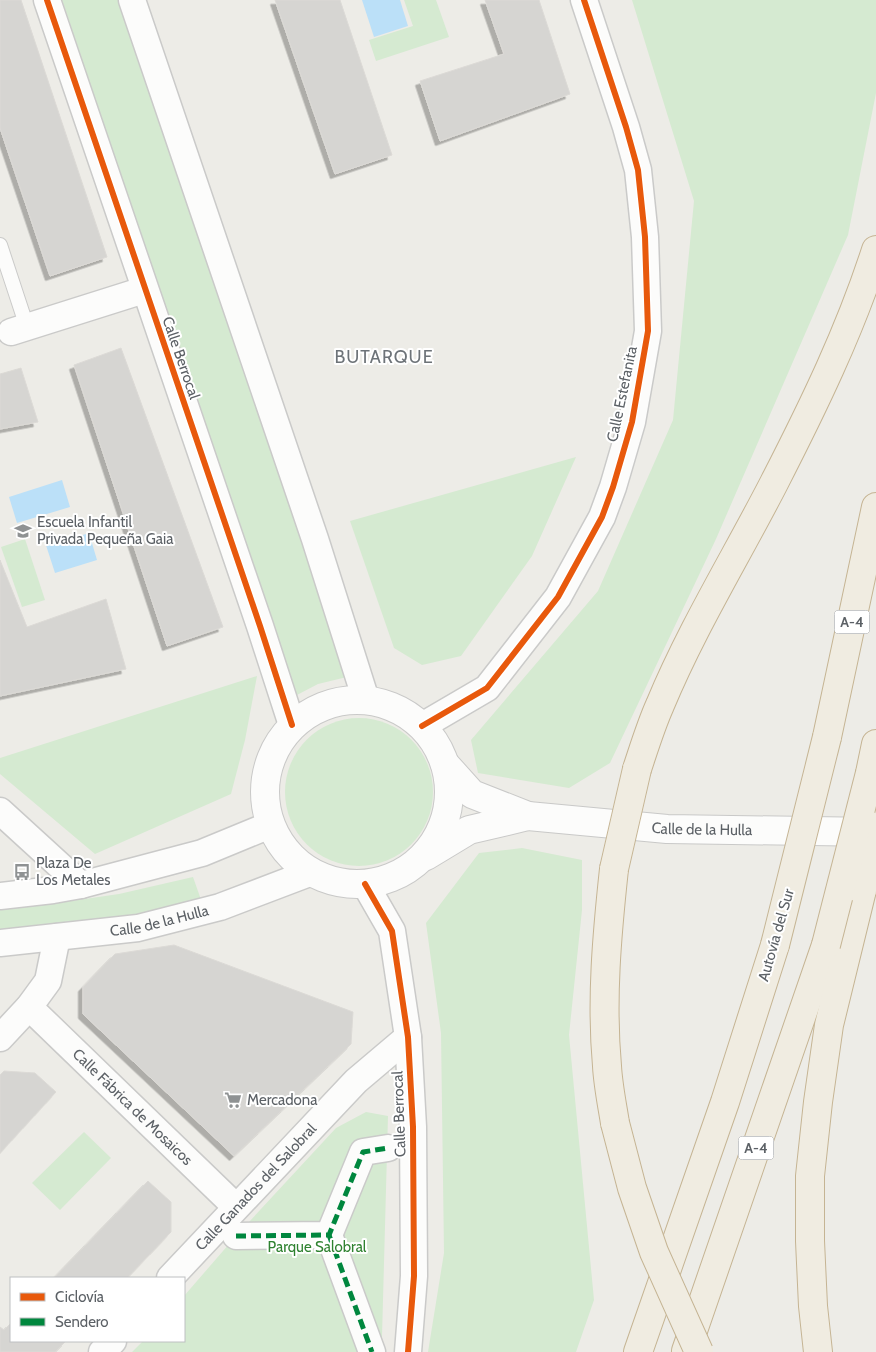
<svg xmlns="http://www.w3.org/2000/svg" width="876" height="1352" viewBox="0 0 876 1352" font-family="Cabin,sans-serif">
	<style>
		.green { fill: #d5ead1 }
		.water { fill: #bbe0f8 }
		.building { fill: #d6d5d2; stroke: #dcdad6; filter: url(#shadow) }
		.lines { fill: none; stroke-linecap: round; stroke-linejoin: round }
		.lane-casing { stroke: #cacac9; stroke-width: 16 }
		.street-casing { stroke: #cacac9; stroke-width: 29 }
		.secondary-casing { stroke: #c9c9c8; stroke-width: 30 }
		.highway-casing { stroke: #c5b493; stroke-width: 30 }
		.lane { stroke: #fcfcfb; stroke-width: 14 }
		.street { stroke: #fcfcfb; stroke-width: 26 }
		.secondary { stroke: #fcfcfb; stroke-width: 28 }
		.highway { stroke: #f0ece1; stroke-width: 28 }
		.highway-bridge-casing { stroke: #c5b493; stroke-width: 30; stroke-linecap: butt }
		.highway-bridge { stroke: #f0ece1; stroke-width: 28 }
		.quiet { stroke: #00873e; stroke-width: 5; stroke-dasharray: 10 5; stroke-linecap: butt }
		.cycleway-casing { stroke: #fff; stroke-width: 9 }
		.cycleway { stroke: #e8590c; stroke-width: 6 }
		.labels { text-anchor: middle; stroke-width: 4; stroke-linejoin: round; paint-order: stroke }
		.shield { fill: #fff; stroke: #8d9094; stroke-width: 1 }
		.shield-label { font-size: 14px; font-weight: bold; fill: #5c6166 }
		.street-label { font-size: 15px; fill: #5c6166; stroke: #fff }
		.poi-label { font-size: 15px; fill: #5c6166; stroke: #fff; text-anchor: start }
		.park-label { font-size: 15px; fill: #2f8230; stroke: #fff }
		.quarter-label { font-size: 18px; letter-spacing: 1px; fill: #6d7378; stroke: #fff }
	</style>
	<defs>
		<filter id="shadow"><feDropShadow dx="-4.5" dy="4.5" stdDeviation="0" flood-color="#0004"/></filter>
	</defs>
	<rect width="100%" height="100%" fill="#edece7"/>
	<!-- green -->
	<g class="green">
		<path d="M62,0H119L190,213L347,677L318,684L295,696Z"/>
		<path d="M404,0H436L449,37L376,61L369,40L413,26Z"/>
		<path d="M632,0H876V93L848,235L716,539L610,763L569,788L478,773L471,740L598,591L673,420L694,201Z"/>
		<path d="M576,457L532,556L461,656L422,665L394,648L350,521Z"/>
		<path d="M25,539L45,600L22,607L1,547Z"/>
		<path d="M257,676L245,740L231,794L95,854L0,774V758Z"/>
		<circle cx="359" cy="792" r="74"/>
		<path d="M522,848L582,860V910L569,1035L594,1300L576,1352H428L444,1253L441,1033L426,923L479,853Z"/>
		<path d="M193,877L205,911L0,933V908L43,905L119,894Z"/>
		<path d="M366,1112L388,1116L382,1337L379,1352H132L143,1341H184V1296L236,1236L336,1128Z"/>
		<path d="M84,1132L111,1158L60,1210L32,1183Z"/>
	</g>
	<!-- water -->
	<g class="water">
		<path d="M362,0H400L408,26L374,37Z"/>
		<path d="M62,480L70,507L17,523L9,497Z"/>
		<path d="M51,533L55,544L89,533L97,560L55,573L43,536Z"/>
	</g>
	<!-- building -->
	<g class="building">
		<path d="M0,0H21L107,257L50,276L0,128Z"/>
		<path d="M275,0H340L392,155L335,174Z"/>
		<path d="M485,0H539L570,94L440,141L420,81L504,54Z"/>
		<path d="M121,348L223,627L167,646L74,365Z"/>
		<path d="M21,368L38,422L0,429V374Z"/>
		<path d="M0,560L27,627L106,599L126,669L0,696Z"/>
		<path d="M174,945L353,1012L351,1044L234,1156L83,1014V987L115,954Z"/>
		<path d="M4,1071L35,1073L56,1092L0,1153V1075Z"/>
		<path d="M148,1181L171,1202V1232L127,1278H54Z"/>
		<path d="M11,1323V1341H66L55,1352H0V1327L4,1330Z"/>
	</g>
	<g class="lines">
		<!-- lane casing -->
		<g class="lane-casing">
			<path id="lane" d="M0,245L27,327"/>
		</g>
		<!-- street casing -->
		<g class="street-casing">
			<g id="street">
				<path d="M47,0L260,626L292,725"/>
				<path d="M132,0L315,539L366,700"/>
				<path d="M11,332L144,290"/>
				<path d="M422,726L487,688L558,597L602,517L613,487L632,422L648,331L645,237L638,170L626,127L584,0"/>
				<path d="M0,811L81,885"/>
				<path d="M365,884L392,931L408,1037L413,1127L414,1276L408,1352"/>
				<path d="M0,896L53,890L81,885L202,853L270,825"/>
				<path id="s1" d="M0,943L138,928L220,907L312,872"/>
				<path id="s2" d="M29,1007L236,1207"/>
				<path d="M0,1038L29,1007L48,981L57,937"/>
				<path d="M329,1235L372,1352"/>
				<path d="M236,1236L329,1235L363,1152L388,1148"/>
				<path id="s3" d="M170,1278L356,1081L408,1037"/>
				<path d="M102,1352L113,1341"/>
			</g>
		</g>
		<!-- secondary casing -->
		<g class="secondary-casing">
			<g id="secondary">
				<circle cx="357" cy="792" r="92"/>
				<path id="s4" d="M445,764L472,794L528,816L667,829L876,832"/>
				<path d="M426,856L469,830L528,816"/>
			</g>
		</g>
		<!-- highway casing -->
		<g class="highway-casing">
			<g id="highway">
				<path d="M827,737L876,507"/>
				<path d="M637,769C644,748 651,725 660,705C692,628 736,557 774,483C813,407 850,331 876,250"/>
				<path d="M870,773L876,744"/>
				<path d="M614,869C607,934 601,1000 607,1066C608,1085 612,1104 615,1123"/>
				<path d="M686,1351L826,945"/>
				<path d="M638,1352L725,1102L775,945"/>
				<path d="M818,1352L813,1306L810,1241V1176L818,1102L829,1025L862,890"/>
			</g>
		</g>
		<!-- lane -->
		<use href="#lane" class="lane"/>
		<!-- street -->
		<use href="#street" class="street"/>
		<!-- secondary -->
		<use href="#secondary" class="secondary"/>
		<!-- highway -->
		<use href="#highway" class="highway"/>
		<!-- highway-bridge casing -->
		<g class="highway-bridge-casing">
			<g id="highway-bridge">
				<path d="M614,869L637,769"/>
				<path d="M862,890L868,857V825"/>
				<path d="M775,945L827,737"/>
				<path d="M826,945L870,773"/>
				<path d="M615,1123L632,1188L654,1252L699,1352"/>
			</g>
		</g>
		<!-- highway-bridge -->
		<use href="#highway-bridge" class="highway-bridge"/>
		<!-- quiet -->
		<g class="quiet">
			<path d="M329,1235L372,1352"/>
			<path d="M236,1236L329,1235L363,1152L388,1148"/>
		</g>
		<!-- cycleway casing -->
		<g class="cycleway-casing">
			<g id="cycleway">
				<path d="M47,0L260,626L292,725"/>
				<path d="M422,726L487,688L558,597L602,517L613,487L632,422L648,331L645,237L638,170L626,127L584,0"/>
				<path d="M365,884L392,931L408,1037L413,1127L414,1276L408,1352"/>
			</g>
		</g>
		<!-- cycleway -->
		<use href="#cycleway" class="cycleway"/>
	</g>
	<!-- icons -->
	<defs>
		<g id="school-bare" transform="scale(1.35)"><path d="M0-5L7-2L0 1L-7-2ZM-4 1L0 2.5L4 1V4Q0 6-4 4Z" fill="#8f9293" stroke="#fff" stroke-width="2.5" paint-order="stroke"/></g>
		<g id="bus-bare" transform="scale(1.35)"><path d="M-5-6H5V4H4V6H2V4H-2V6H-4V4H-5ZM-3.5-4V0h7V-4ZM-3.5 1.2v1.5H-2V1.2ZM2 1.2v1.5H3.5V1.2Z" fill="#8f9293" stroke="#fff" stroke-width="2.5" paint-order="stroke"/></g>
		<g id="supermarket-bare" transform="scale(1.35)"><path d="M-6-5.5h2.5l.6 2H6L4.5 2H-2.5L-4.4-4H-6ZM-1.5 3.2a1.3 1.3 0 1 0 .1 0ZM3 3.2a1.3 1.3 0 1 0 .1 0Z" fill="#8f9293" stroke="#fff" stroke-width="2.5" paint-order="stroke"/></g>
	</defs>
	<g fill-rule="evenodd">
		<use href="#school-bare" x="23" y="531"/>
		<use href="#bus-bare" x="22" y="872"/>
		<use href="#supermarket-bare" x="233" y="1100"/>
	</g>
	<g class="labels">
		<!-- shield labels -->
		<g class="shield">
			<rect x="834.5" y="610.5" width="35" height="23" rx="4"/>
			<rect x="738.5" y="1136.5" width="35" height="23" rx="4"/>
		</g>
		<g class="shield-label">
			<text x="852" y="627">A-4</text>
			<text x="756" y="1153">A-4</text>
		</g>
		<!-- street labels -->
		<g class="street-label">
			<text transform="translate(181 358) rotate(71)" y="5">Calle Berrocal</text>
			<text transform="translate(622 394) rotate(-78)" y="5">Calle Estefanita</text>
			<text dy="5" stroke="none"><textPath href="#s4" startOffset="275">Calle de la Hulla</textPath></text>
			<text dy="5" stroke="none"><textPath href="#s1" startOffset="161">Calle de la Hulla</textPath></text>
			<text transform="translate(776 935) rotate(-74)" y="5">Autovía del Sur</text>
			<text dy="5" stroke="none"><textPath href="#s2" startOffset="144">Calle Fábrica de Mosaicos</textPath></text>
			<text transform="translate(399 1114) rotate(-92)" y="5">Calle Berrocal</text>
			<text dy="5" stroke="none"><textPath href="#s3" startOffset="125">Calle Ganados del Salobral</textPath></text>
		</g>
		<!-- poi labels -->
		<g class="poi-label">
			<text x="37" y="527">Escuela Infantil<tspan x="37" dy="17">Privada Pequeña Gaia</tspan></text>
			<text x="36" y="868">Plaza De<tspan x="36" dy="17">Los Metales</tspan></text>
			<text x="247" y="1105">Mercadona</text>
		</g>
		<!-- park labels -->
		<g class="park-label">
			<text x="317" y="1252">Parque Salobral</text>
		</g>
		<!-- quarter labels -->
		<g class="quarter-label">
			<text x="384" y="363">BUTARQUE</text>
		</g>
	</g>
	<!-- legend -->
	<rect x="10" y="1277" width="175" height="65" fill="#ffffff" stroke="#bec0c2"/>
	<rect x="20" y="1293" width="25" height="8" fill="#e8590c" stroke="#bec0c2"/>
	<text x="55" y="1302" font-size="15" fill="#5c6166">Ciclovía</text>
	<rect x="20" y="1318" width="25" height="8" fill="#00873e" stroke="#bec0c2"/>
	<text x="55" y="1327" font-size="15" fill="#5c6166">Sendero</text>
</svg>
